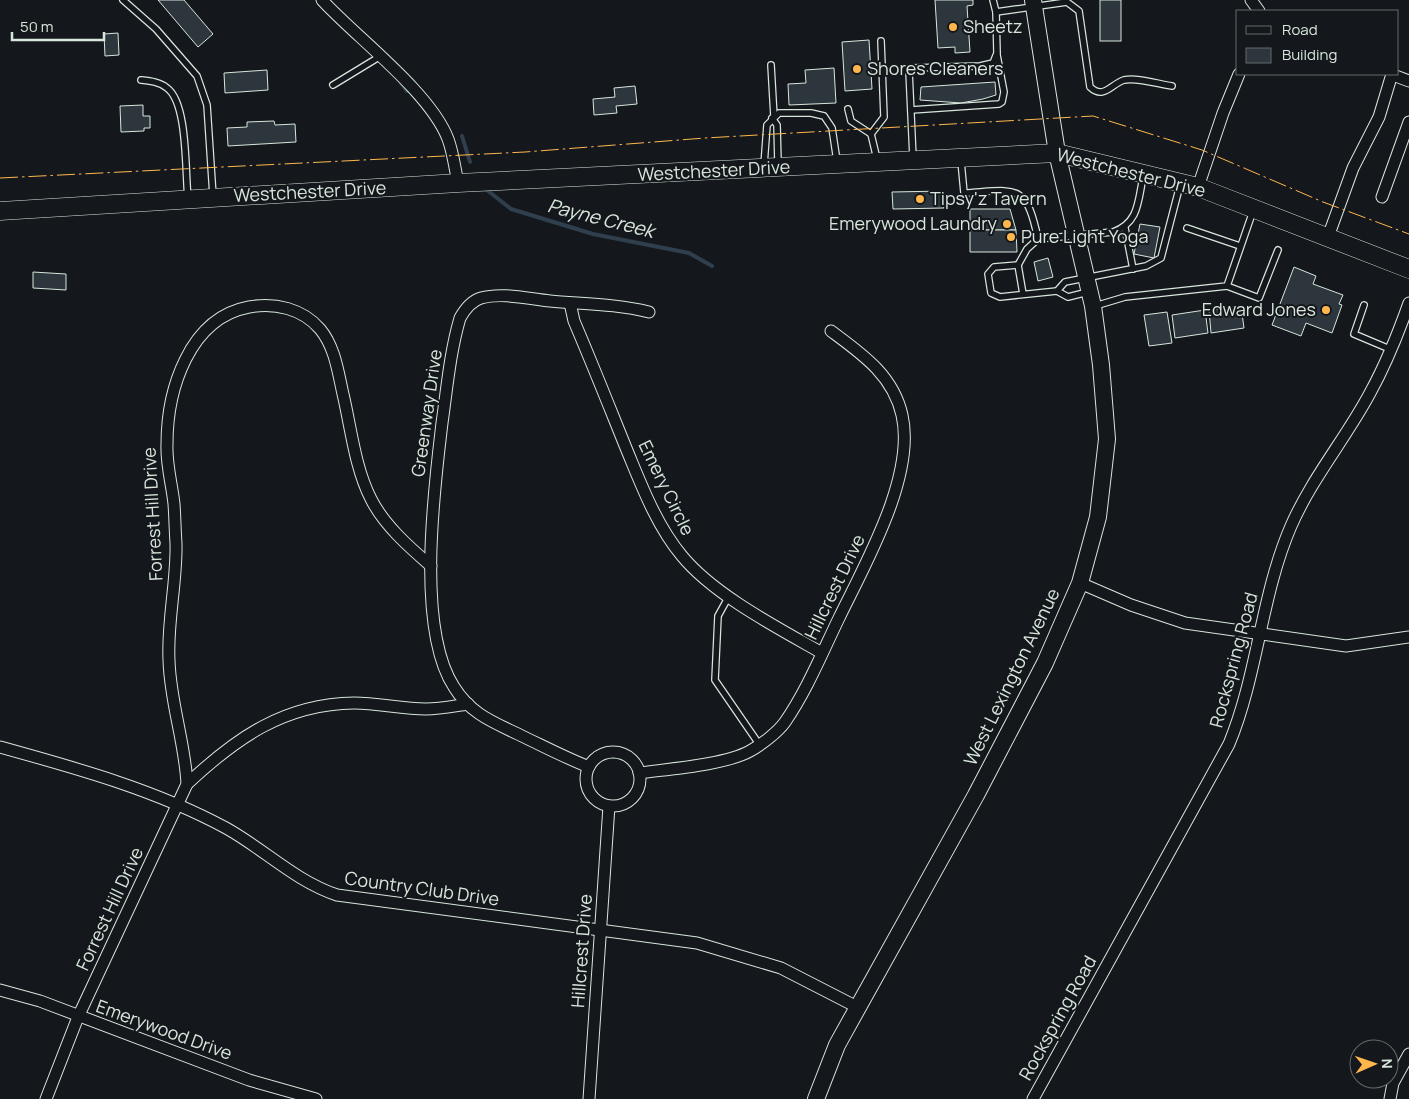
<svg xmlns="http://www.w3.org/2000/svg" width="1409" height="1099" viewBox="0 0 1409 1099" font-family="Manrope,sans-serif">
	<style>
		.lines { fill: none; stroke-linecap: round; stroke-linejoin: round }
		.stream { stroke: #2f3f4d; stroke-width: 4 }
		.building { fill: #2c363c; stroke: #d8e6dc }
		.lane-casing { stroke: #d8e6dc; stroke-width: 8 }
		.street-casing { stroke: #d8e6dc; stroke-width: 13 }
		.secondary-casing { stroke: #d8e6dc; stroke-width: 18 }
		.primary-casing { stroke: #d8e6dc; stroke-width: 19 }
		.lane { stroke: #14181c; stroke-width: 5.5 }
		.street { stroke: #14181c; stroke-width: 11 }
		.secondary { stroke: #14181c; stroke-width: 16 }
		.primary { stroke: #14181c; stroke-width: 18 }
		.power { stroke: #ffb74d; stroke-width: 1; stroke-dasharray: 18 4 2.5 4; stroke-linecap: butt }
		.poi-dot { fill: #ffb74d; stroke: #14181c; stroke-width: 2 }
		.labels { text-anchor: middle; stroke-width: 4; stroke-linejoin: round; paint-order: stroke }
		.poi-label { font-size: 18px; fill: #d8e6dc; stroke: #14181c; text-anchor: start }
		.street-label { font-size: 18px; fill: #d8e6dc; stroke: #14181c }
		.water-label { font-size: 19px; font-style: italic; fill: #d8e6dc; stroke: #14181c }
	</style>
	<rect width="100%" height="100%" fill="#14181c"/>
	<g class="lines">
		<!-- stream -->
		<g class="stream">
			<path d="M401,83L407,91"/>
			<path d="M462,136L470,162"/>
			<path d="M487,190L511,209L593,234L689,253L712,266"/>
		</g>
	</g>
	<!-- building -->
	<g class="building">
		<path d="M158,0H184L213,34L198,47Z"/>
		<path d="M935,0H973V5L967,6L970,52L955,53V47L938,48Z"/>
		<rect x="1100" y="0" width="21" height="41"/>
		<path d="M118,33L119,55L105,56L104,34Z"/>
		<path d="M869,40L872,89L845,91L842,42Z"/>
		<path d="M834,68L836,103L789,105L788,84L806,83L805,70Z"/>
		<path d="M267,70L268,90L225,93L224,73Z"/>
		<path d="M995,82L996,95L983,99L961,103L920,100L921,87Z"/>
		<path d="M635,86L637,104L616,106L617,113L594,115L593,99L615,97L614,88Z"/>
		<path d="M143,105V116H150V128H144V131L121,132L120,106Z"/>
		<path d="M274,121L275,125L295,124L296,142L228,146L227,128L247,127V122Z"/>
		<path d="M944,191V208L893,209L892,192Z"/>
		<path d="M970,209H1010L1016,230H970Z"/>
		<path d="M1140,224L1160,227L1154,258L1134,254Z"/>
		<path d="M970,230H1016L1017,252H970Z"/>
		<path d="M1048,258L1053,277L1038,281L1034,262Z"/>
		<path d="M1294,267L1316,276L1313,284L1343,295L1339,304L1342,305L1332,333L1306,323L1301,336L1272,325Z"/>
		<path d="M33,272L66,274V290L33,288Z"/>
		<path d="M1241,306L1244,328L1211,333L1209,310Z"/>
		<path d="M1205,310L1208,333L1175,338L1172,315Z"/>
		<path d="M1167,312L1172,343L1149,346L1144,315Z"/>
	</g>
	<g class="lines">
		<!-- lane casing -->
		<g class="lane-casing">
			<g id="lane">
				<path d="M123,0L156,29L197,76L207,105L213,196"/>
				<path d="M993,0L996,12L1067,2L1079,11L1090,87C1104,100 1111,84 1124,80C1137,77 1158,84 1172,86"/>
				<path d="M771,65L774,117"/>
				<path d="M141,80C150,81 160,82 167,88C188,103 185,172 188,198"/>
				<path d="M333,85L379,57"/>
				<path d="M848,109L851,121L871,134L877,159"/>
				<path d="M911,110L999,104L1002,102L1004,92L997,55"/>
				<path d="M772,118L777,125L778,164"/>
				<path d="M871,134L884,117L881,41"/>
				<path d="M913,158L909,71L912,68L980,66L993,63L997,53L996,12"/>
				<path d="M961,161L964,193C1017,190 1026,182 1038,239L1113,232C1139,223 1138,201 1143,177"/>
				<path d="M764,165L767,125L779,113H811L824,116L832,128L837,161"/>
				<path d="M1125,228L1133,269"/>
				<path d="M1187,228L1240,246"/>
				<path d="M1038,239L1027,249L1018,265L994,267L988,274L991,293L1000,297L1057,291"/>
				<path d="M1018,265L1023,294"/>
				<path d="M1227,286L1259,298L1278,250"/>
				<path d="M1088,292L1068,297L1057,291L1065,282L1146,266L1161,258L1180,185"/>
				<path d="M1364,305L1354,334L1392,350"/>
				<path d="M1095,306L1125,297L1227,286L1253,211"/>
				<path d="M729,596L718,616L715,680L759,744"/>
			</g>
		</g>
		<!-- street casing -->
		<g class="street-casing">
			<g id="street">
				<path d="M322,0C357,38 430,92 448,139C453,152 455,169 458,183"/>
				<path d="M1251,0L1259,11"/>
				<path d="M1393,75L1409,81"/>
				<path d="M1198,187L1223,113L1239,74"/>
				<path d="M1382,197L1409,122"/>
				<path d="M1328,237L1353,168L1379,117L1392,74"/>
				<path d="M570,303L574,321C592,363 609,406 626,448C641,484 656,525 682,556C714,595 778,628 822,653"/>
				<path d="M1080,583L1131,605L1185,623L1346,646L1409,637"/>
				<path d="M0,747C76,768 156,790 226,828C264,849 295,881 337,895L697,943L781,968L857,1007"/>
				<circle cx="613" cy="779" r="27"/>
				<path d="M589,767C566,758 545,747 524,737C496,723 472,716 454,687C416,629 434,490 442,423C447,388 450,352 460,318C465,309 471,301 481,298C502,292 529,299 550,301C584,304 617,304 649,312"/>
				<path d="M639,773C668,769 725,765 750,751C761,745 778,732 785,722C807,690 822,653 839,618C865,564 916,476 902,415C893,375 862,354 831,331"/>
				<path d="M187,784C236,738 284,704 354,703C378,703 402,709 426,709C440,709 454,706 468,704"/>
				<path d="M0,990L40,1001L249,1080L316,1099"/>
				<path d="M46,1099L78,1017L187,784C185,742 170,702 169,660C167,621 177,582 176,543C175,530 175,517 174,504C172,484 166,465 167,444C167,390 189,318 249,307C275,302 303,309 320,329C335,347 338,372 343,394C351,428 355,468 371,499C384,525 409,547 431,566"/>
				<path d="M589,1099L609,806"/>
				<path d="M1033,1099L1229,744C1258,674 1261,595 1291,526C1312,478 1346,438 1370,393C1386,364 1398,334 1409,303"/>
				<path d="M1390,1099L1393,1083L1409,1054"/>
			</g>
		</g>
		<!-- secondary casing -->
		<g class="secondary-casing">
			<path id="secondary" d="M816,1099L837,1045L976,795L1045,663L1080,583L1098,517L1107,439L1101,365L1093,306L1057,153L1033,0"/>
		</g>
		<!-- primary casing -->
		<g class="primary-casing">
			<path id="primary" d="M0,211L458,183L1057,153L1198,187L1409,269"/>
		</g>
		<!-- lane -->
		<use href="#lane" class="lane"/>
		<!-- street -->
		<use href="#street" class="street"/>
		<!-- secondary -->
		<use href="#secondary" class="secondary"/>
		<!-- primary -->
		<use href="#primary" class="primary"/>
		<!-- power -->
		<path class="power" d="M0,178L525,152L705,138L1093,116L1202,150L1323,202L1409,234"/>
	</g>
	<!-- markers -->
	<g class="poi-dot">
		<circle cx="953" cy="27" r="5"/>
		<circle cx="857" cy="69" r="5"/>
		<circle cx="920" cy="199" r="5"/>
		<circle cx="1007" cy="224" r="5"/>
		<circle cx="1011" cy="237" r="5"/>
		<circle cx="1326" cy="310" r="5"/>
	</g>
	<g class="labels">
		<!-- poi labels -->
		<g class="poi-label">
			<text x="963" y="33">Sheetz</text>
			<text x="867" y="75">Shores Cleaners</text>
			<text x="930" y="205">Tipsy'z Tavern</text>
			<text x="997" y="230" text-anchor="end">Emerywood Laundry</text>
			<text x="1021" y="243">Pure Light Yoga</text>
			<text x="1316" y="316" text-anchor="end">Edward Jones</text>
		</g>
		<!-- street labels -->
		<g class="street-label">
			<text transform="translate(714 171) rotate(-3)" y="6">Westchester Drive</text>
			<text transform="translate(1131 173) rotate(14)" y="6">Westchester Drive</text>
			<text transform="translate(310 192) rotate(-3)" y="6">Westchester Drive</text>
			<text transform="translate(427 413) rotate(-82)" y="6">Greenway Drive</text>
			<text transform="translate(666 488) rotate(64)" y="6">Emery Circle</text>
			<text transform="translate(153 514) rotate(-93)" y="6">Forrest Hill Drive</text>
			<text transform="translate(835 587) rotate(-64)" y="6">Hillcrest Drive</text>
			<text transform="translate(1234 660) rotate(-75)" y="6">Rockspring Road</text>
			<text transform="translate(1012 677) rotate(-64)" y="6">West Lexington Avenue</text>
			<text transform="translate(422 889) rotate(8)" y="6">Country Club Drive</text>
			<text transform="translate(110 909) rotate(-65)" y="6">Forrest Hill Drive</text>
			<text transform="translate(582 951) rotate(-86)" y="6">Hillcrest Drive</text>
			<text transform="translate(1058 1018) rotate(-61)" y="6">Rockspring Road</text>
			<text transform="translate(164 1030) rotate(20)" y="6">Emerywood Drive</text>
		</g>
		<!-- water labels -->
		<g class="water-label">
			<text transform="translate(601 218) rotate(14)" y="7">Payne Creek</text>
		</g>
	</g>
	<!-- legend -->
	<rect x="1236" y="10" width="162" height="65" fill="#14181c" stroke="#626a69"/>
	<rect x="1246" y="26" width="25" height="8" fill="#14181c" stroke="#626a69"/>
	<text x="1282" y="35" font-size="15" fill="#d8e6dc">Road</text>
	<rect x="1246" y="48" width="25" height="15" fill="#2c363c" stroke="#626a69"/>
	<text x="1282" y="60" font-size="15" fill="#d8e6dc">Building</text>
	<!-- north arrow -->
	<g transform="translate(1374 1064) rotate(88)"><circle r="24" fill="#14181c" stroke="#626a69"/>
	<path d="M0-4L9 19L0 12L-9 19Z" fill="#ffb74d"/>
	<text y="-8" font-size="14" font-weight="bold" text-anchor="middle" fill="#d8e6dc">N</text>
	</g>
	<!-- scale -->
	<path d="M12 32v8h92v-8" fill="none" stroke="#d8e6dc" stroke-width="2.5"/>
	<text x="20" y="32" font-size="15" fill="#d8e6dc" stroke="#14181c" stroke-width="4" paint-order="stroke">50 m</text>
</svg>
